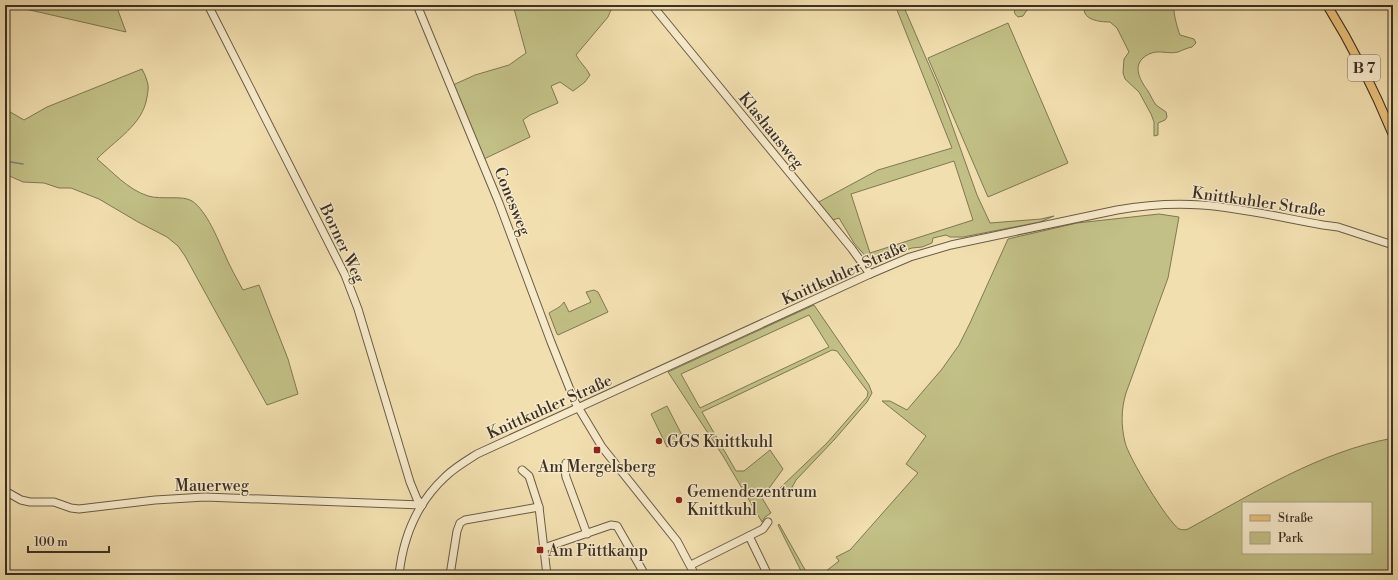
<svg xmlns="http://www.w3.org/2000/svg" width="1398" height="580" viewBox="0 0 1398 580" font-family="'Libre Bodoni',serif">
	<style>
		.green { fill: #c2c086; stroke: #7f7855; fill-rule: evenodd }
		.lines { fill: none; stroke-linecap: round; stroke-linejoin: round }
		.stream { stroke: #79827c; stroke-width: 1.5 }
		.minor-casing { stroke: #6a5c47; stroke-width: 9 }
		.major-casing { stroke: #3c3024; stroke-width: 10 }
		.minor { stroke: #f7eacb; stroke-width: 7 }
		.major { stroke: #e9c078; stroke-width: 8 }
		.poi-dot { fill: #8f2418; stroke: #f7eacb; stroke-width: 1.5 }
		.labels { text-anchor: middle; stroke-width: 3; stroke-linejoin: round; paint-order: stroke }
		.shield { fill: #f7eacb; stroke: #746856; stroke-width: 1 }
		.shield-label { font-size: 15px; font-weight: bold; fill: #3c3024 }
		.street-label { font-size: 16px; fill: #3c3024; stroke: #f7eacb }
		.poi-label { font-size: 16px; fill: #3c3024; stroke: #f7eacb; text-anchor: start }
	</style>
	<rect width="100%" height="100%" fill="#f2dfaf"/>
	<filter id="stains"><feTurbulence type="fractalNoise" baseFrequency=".005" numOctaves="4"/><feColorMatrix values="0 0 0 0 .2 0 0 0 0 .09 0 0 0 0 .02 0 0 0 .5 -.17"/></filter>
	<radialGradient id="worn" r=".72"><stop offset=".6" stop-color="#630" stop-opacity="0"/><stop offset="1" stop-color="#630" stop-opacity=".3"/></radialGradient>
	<!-- green -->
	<g class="green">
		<path d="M8,5H116L126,32Z"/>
		<path d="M513,5H613L608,17L576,55C580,63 586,67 590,75L585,82L573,91L560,82L551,86L558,103L530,115L523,120L530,137L484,159L453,85L475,75L509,65L526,53Z"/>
		<path d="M895,5H903L938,86L977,195L990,223L1041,219L1054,216L1040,222L963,237H950L946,235L933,238L932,243L922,247L912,248L872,261L868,259L854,243L839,218L830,221L815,204L878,170L952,148ZM954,161L973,220L870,253L851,194Z"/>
		<path d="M1022,5H1034L1027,10L1023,16L1018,17C1014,14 1014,12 1015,8Z"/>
		<path d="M1085,5L1167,6L1174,10C1174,16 1178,30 1180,35L1194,39L1196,43L1192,47C1187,48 1183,50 1178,52C1166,55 1156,47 1143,58C1132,68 1142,83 1148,91C1151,96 1153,101 1156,105C1159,107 1163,110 1166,112L1167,117L1165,120L1158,123V135L1154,136V122L1151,114L1139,92L1125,79L1123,73L1124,59L1129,52L1117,28L1110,22C1100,22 1080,20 1085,5Z"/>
		<path d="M1008,23L1068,163L988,197L928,58Z"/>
		<path d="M142,69C144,73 146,77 147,81C149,86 148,92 147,97C143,125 115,140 97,159C113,172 127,189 148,196C162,200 183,195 192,201C207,211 218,240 225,255C230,267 237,279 243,290L259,285L288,359L298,394L267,405L185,256L178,246L167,237L138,222L99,199L71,188H59L44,183L23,182L5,174V109L24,120L47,107Z"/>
		<path d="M1159,214L1179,217L1168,278L1126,393C1121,409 1121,426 1125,442C1128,457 1168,522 1179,529C1183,530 1185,530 1188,529C1254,493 1319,452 1393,438V575H821L839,561L836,557L850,550L918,473L906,464L926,436L882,401H890L907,410L942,369L959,345L970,323L1008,239L1077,223ZM1243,503H1371V553H1243Z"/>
		<path d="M594,290L598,292L608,312L558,335L557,334L549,313C555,309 560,308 564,302L569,312L591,302L586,292Z"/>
		<path d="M814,305L869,385L872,393L867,402L834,440L796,480L788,495L780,488L827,443L867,397L868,392L837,351L832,350L702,412L736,471H744L770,450L783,469L762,498L771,513L765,517L762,522L723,456L668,372ZM809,315L829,347L700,408L681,374Z"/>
		<path d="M667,406L684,439L667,447L651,414Z"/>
		<path d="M779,524L808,575H803L778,525Z"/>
	</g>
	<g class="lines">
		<!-- stream -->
		<path class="stream" d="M5,161L23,164"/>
		<!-- minor casing -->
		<g class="minor-casing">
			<g id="minor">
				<path d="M208,5L345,275L358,309L410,482L417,499L422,505"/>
				<path d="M417,5L499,203L551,342L575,402L602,447L677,541L695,575"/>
				<path d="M652,5L852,249L870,274"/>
				<path d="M566,463L565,470L566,477L587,534"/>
				<path d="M5,491L21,500L30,502H54L71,508L79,509L155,500L205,497L422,505"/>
				<path d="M539,507L547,575"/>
				<path d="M749,536L763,529L768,522"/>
				<path d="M544,548L611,525L617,526L645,575"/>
				<path d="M691,565L749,536L768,575"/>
				<path d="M399,575C403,538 417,503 445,477C454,468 466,461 477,454L870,274L910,257L951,245L1117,210C1145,205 1174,203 1202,205C1243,208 1283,218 1323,225L1338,227L1393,245"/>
				<path d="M450,575L457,531L460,523L465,520L539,507L529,476L522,470"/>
			</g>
		</g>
		<!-- major casing -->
		<g class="major-casing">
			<path id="major" d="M1327,5C1353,47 1374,89 1393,135"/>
		</g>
		<!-- minor -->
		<use href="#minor" class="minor"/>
		<!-- major -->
		<use href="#major" class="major"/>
	</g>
	<!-- markers -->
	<g class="poi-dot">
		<circle cx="659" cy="441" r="4"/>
		<rect x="593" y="446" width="8" height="8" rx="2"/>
		<circle cx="679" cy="500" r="4"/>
		<rect x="536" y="546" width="8" height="8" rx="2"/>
	</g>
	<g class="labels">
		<!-- shield labels -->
		<rect class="shield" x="1348" y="55" width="32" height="26" rx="3"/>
		<g class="shield-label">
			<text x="1364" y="73">B 7</text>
		</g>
		<!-- street labels -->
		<g class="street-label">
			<text transform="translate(772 130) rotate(51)" y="6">Klashausweg</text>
			<text transform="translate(513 201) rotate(68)" y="6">Conesweg</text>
			<text transform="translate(1259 201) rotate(8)" y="6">Knittkuhler Straße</text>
			<text transform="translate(343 243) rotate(65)" y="6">Borner Weg</text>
			<text transform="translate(844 272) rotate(-24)" y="6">Knittkuhler Straße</text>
			<text transform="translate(549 406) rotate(-24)" y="6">Knittkuhler Straße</text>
			<text x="212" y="491">Mauerweg</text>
		</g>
		<!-- poi labels -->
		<g class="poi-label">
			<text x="667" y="447">GGS Knittkuhl</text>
			<text x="597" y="472" text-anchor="middle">Am Mergelsberg</text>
			<text x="687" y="497">Gemendezentrum<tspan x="687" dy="18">Knittkuhl</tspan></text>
			<text x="548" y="556">Am Püttkamp</text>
		</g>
	</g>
	<!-- margin -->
	<rect width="1398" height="580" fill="none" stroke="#f2dfaf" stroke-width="20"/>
	<rect x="6" y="6" width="1386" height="568" fill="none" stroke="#3c3024" stroke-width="2"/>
	<rect x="10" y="10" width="1378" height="560" fill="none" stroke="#3c3024"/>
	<!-- legend -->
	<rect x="1242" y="502" width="130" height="52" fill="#f7eacb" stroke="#aca088"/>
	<rect x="1250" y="515" width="20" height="6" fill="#e9c078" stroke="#aca088"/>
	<text x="1278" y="522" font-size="12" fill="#3c3024">Straße</text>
	<rect x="1250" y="532" width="20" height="12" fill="#c2c086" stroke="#aca088"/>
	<text x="1278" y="542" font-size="12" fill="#3c3024">Park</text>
	<!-- scale -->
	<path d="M28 546v6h81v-6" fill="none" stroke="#3c3024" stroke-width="2"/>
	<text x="34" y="546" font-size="12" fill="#3c3024" stroke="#f7eacb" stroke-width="3" paint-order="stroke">100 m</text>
	<rect width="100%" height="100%" filter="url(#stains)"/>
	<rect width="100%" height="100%" fill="url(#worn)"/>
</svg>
